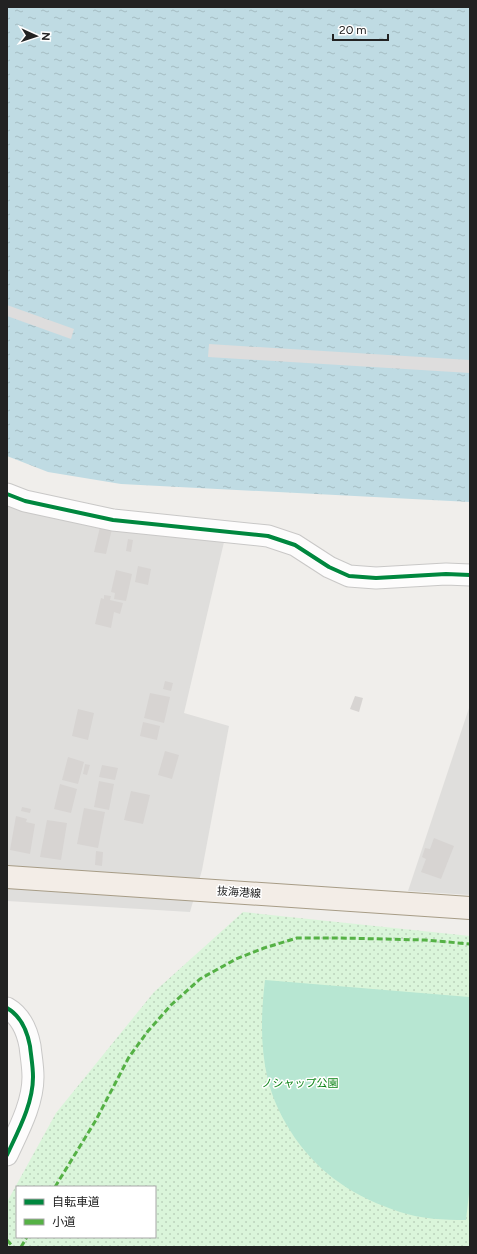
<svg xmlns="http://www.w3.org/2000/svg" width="477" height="1254" viewBox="0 0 477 1254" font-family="Figtree,'Noto Sans JP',sans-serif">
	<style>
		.residential { fill: #dfdedc }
		.park { fill: url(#park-dots); fill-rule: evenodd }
		.pitch { fill: #b7e6d2 }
		.water { fill: url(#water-ripples) }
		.pier { fill: #dedddd }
		.building { fill: #d7d4d2 }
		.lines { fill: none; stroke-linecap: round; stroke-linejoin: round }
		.minor-casing { stroke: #c9c8c7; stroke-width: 23 }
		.major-casing { stroke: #a79c86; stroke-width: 24 }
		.minor { stroke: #fdfcfc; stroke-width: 21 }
		.major { stroke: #f3ede7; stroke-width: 22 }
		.quiet { stroke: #55b145; stroke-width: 3; stroke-dasharray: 6 3; stroke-linecap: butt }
		.cycleway-casing { stroke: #fff; stroke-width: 6 }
		.cycleway { stroke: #00873e; stroke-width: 4 }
		.labels { text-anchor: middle; stroke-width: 3; stroke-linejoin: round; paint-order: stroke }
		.street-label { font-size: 11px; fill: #222; stroke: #fff }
		.park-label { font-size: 11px; fill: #0c8416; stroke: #fff }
	</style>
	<defs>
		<pattern id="park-dots" width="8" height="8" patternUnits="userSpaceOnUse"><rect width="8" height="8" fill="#daf5da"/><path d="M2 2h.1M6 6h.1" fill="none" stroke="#bbd2bb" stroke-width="1.8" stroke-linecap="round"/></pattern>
		<pattern id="water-ripples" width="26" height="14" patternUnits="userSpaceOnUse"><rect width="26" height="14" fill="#bfdbe3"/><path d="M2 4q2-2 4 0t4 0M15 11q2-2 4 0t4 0" fill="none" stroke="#a4bcc2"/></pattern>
	</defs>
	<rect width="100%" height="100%" fill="#f0eeeb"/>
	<!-- residential -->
	<g class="residential">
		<path d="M7,503L224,542L184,713L229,726L202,870L190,912L7,901Z"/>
		<path d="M470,705V895L408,891Z"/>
	</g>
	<!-- park -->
	<path class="park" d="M243,912L470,936V1247H7V1202L56,1113L154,992ZM17,1187H155V1237H17Z"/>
	<!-- pitch -->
	<path class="pitch" d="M265,980L469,997L470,999V1185L466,1220C444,1220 421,1219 400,1212C379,1205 358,1196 340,1183C306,1160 278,1120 268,1080C260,1047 261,1014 265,980Z"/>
	<!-- water -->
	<path class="water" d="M7,7H470V502L121,484L48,472L7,456Z"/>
	<!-- pier -->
	<g class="pier">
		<path d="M7,305L74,329L71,339L7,316Z"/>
		<path d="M209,344L470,360V373L208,357Z"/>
	</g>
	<!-- building -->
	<g class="building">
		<path d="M100,527L112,529L106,554L94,552Z"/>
		<path d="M128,539L133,540L131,552L126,551Z"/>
		<path d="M138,566L151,569L148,585L135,582Z"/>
		<path d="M116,570L132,574L126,601L114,599L115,593L111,592Z"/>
		<path d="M104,595L111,596L110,600L123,603L120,614L114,612L111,628L95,624L101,598L104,599Z"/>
		<path d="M165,681L173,683L171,691L163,689Z"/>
		<path d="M150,693L170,697L164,723L144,718Z"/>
		<path d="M355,696L363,698L359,712L350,709Z"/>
		<path d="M78,709L94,713L88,740L72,736Z"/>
		<path d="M143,722L160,726L157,740L140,736Z"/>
		<path d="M165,751L179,755L172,779L158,775Z"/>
		<path d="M68,757L84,762L78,784L62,780Z"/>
		<path d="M85,764L90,765L87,775L83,774Z"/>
		<path d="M102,765L118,768L115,780L99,777Z"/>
		<path d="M99,781L114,784L109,810L94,807Z"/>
		<path d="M60,784L77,789L71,813L54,809Z"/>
		<path d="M131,791L150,795L143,824L124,820Z"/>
		<path d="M22,807L31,809L30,813L21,811Z"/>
		<path d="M84,808L105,812L98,848L77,844Z"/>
		<path d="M16,816L27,819L26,822L35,824L30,854L10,850Z"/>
		<path d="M47,820L67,823L61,860L40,857Z"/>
		<path d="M434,838L454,846L441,879L421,872L426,859L422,857L425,848L430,849Z"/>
		<path d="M96,851L103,852L102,866L95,865Z"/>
	</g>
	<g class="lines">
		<!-- minor casing -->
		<g class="minor-casing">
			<g id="minor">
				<path d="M7,494L25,501L113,520L268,536L295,545L329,567L349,576L376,578L446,574L470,575"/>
				<path d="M7,1008C21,1016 27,1030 30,1046C31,1056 33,1066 33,1077C33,1104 18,1131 7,1155"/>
			</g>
		</g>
		<!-- major casing -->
		<g class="major-casing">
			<path id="major" d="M7,877L470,908"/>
		</g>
		<!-- minor -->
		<use href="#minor" class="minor"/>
		<!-- major -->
		<use href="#major" class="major"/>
		<!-- quiet -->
		<g class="quiet">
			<path d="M55,1187L96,1120L129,1057L148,1031L171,1005L200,979L236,959L264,948L297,938H340L425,940L470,944"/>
			<path d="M7,1240L13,1247"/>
			<path d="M21,1247L27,1237"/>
		</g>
		<!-- cycleway casing -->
		<g class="cycleway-casing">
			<g id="cycleway">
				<path d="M7,494L25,501L113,520L268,536L295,545L329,567L349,576L376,578L446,574L470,575"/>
				<path d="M7,1008C21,1016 27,1030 30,1046C31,1056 33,1066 33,1077C33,1104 18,1131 7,1155"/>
			</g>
		</g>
		<!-- cycleway -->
		<use href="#cycleway" class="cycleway"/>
	</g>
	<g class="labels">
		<!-- street labels -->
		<g class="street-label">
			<text transform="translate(239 892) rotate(4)" y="4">抜海港線</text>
		</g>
		<!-- park labels -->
		<g class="park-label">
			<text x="300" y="1087">ノシャップ公園</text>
		</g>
	</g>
	<!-- border -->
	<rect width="477" height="1254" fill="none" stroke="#222222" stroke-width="16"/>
	<!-- legend -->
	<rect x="16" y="1186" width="140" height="52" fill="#ffffff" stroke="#a7a7a7"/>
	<rect x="24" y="1199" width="20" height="6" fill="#00873e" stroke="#a7a7a7"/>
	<text x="52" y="1206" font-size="12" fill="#222222">自転車道</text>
	<rect x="24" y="1219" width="20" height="6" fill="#55b145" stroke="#a7a7a7"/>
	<text x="52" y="1226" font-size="12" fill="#222222">小道</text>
	<!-- north arrow -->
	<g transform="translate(36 36) rotate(93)" stroke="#ffffff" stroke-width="3" paint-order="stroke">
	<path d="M0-3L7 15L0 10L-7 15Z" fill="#222222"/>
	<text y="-6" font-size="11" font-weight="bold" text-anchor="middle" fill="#222222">N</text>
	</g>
	<!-- scale -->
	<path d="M333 34v6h55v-6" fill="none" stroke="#222222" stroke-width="2"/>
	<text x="339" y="34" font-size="12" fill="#222222" stroke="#ffffff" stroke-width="3" paint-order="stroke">20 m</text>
</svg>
